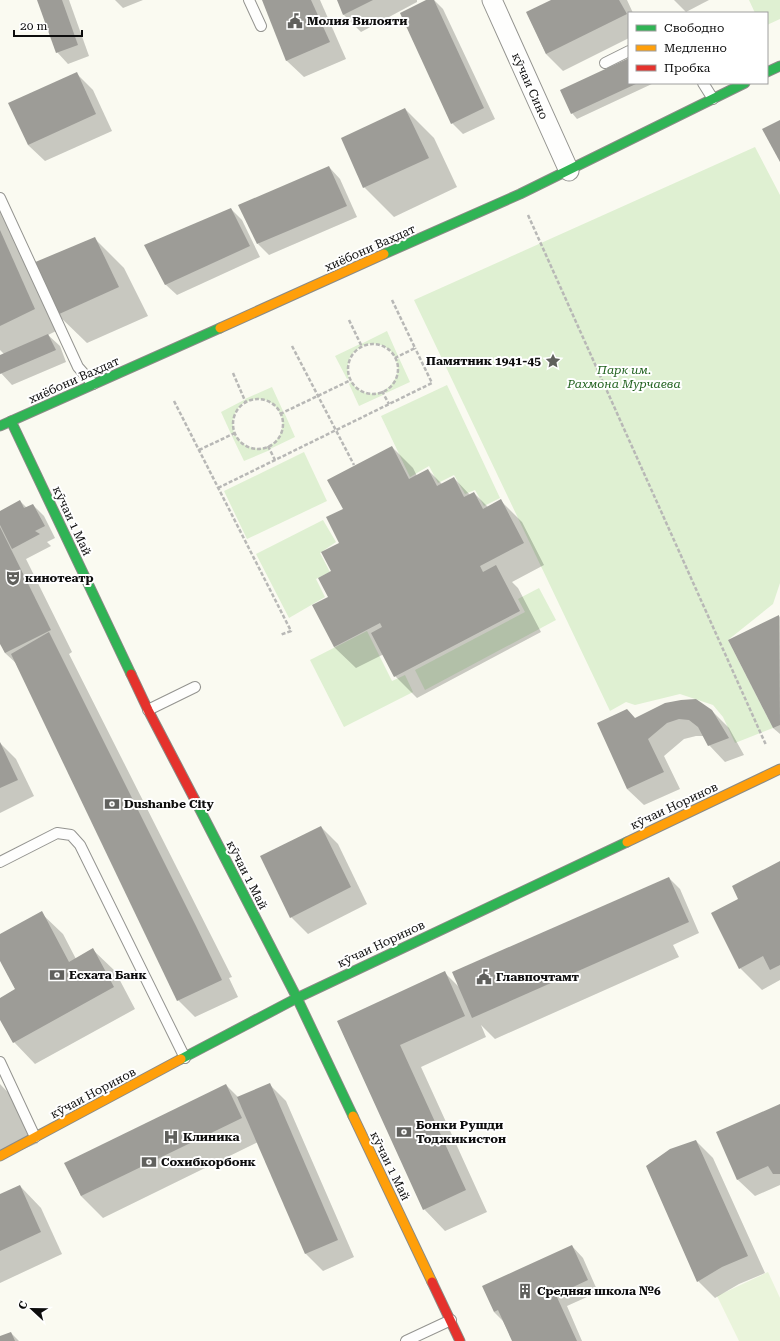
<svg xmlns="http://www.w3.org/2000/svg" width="780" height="1341" viewBox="0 0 780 1341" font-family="'Roboto Serif',serif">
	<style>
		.green { fill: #dff0d2 }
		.pitch { fill: #eaf4db }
		.shadow { fill: #0003 }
		.building { fill: #9d9c97 }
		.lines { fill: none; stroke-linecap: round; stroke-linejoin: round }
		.lane-casing { stroke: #949490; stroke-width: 12 }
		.street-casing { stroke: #949490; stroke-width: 21 }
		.fast-casing { stroke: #8a8a86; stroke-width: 11 }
		.slow-casing { stroke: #8a8a86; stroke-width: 11 }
		.jam-casing { stroke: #8a8a86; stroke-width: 11 }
		.path { stroke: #b8b8b6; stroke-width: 2.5; stroke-dasharray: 4 2; stroke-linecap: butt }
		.lane { stroke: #fefefd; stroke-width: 10 }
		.street { stroke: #fefefd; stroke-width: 19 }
		.fast { stroke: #30b455; stroke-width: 9 }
		.slow { stroke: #ff9f0a; stroke-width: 9 }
		.jam { stroke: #e5322d; stroke-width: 9 }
		.labels { text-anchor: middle; stroke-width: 4; stroke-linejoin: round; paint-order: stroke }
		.poi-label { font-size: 12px; font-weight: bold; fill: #0d0d0d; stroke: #fff; text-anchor: start }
		.street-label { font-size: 12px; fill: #0d0d0d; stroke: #fff }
		.park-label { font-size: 12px; font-style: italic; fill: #22621f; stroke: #fff }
	</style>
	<rect width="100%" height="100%" fill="#fafaf1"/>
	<!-- green -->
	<g class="green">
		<path d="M749,0H780V19L767,25V13H755Z"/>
		<path d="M755,147L780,195V583L773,604L728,640L773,728L735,743L723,717L713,705L680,694L635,705L626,702L610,711L414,300Z"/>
		<path d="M387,331L398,356L395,357C388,345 375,340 362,346L361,344Z"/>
		<path d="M360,344L361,347C348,353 346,366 349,378L347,379L335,356Z"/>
		<path d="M399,358L410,382L386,393L384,391C395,383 401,372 396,360Z"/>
		<path d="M351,382C359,393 370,396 382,392L383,395L359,406L349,384Z"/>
		<path d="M447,385L500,498L484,506L475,490L465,494L454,475L438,483L429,466L410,477L381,416Z"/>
		<path d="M272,387L283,411L280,413C273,400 259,395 246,402L245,399Z"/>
		<path d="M244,400L245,402C234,409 231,421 234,433L231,434L221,412Z"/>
		<path d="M284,412L295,437L270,449L269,446C281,439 285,427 281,414Z"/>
		<path d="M235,435C243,447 254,451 268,447L270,450L244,461L232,436Z"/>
		<path d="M304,452L327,501L247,539L224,491Z"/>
		<path d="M323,520L336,542L320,553L330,572L316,579L325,597L289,618L256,554Z"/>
		<path d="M539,588L556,620L425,690L415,670L525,612L518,599Z"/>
		<path d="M367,631L392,681L405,675L413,692L344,727L310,660Z"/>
	</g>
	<!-- pitch -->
	<path class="pitch" d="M768,1272L780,1298V1341H739L717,1296Z"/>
	<!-- shadow -->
	<g class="shadow">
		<path d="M39,0H69L89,56L68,64L57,52Z"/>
		<path d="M115,0H143L123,8Z"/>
		<path d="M263,0H320L346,59L304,77L287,61Z"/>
		<path d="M339,0H417V2L361,32L344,15Z"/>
		<path d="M428,0H434L443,9L495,119L463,134L452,123Z"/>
		<path d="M553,0H627L633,13H629V38L563,71L546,54L527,13Z"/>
		<path d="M674,0H709L686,12Z"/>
		<path d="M629,59V83H654L577,119L572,113Z"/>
		<path d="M76,73L93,90L112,131L45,161L28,145Z"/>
		<path d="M405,109L434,138L457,187L394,217L364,187Z"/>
		<path d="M329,167L340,179L357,217L269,255L258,244Z"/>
		<path d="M0,204L56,331L48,335L60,346L66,362L12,385L0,372V356L4,354L0,350Z"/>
		<path d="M231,209L242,220L260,257L177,295L165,284Z"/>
		<path d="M94,238L124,268L148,316L87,343L57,314Z"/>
		<path d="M392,447L413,468L417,476L428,470L442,484L454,478L470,495L474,493L488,507L501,501L522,522L544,565L512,582L518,588L541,632L417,698L395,676L384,654L356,668L334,647L330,597L333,572L340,543L344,509Z"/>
		<path d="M20,501L27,508L33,505L44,516L55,538L47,542L51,546L26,559L72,652L69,654L232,977L229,978L238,997L195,1017L178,1000L17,664L5,653L0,642V512Z"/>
		<path d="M779,616L780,617V734L773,728Z"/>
		<path d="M712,711L729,728L744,755L725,762L709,745L704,736H696L684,739L664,756L680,789L644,805L627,789L636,719Z"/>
		<path d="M0,743L16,759L34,796L0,813Z"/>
		<path d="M321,827L338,844L367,904L308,934L291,917Z"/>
		<path d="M780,862V980L762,990L740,968V899Z"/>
		<path d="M669,878L680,889L699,933L673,945L679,957L495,1039L481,1025L486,1037L421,1067L487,1212L445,1231L424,1209L338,1022L445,973L460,988Z"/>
		<path d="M41,913L63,934L76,959L93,950L115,971L135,1009L35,1064L14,1042L0,1018V999L17,990L0,959V935Z"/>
		<path d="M0,1084L17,1102L38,1143L0,1159Z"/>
		<path d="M269,1084L286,1101L354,1257L323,1271L306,1254L258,1142L103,1218L81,1196L66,1163L226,1085L239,1098Z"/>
		<path d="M780,1105V1185L755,1196L738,1180L718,1133Z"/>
		<path d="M696,1141L713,1158L765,1273L739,1284L715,1298L698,1281Z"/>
		<path d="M20,1186L41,1208L62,1254L0,1283V1196Z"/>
		<path d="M572,1246L583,1258L598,1292L567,1306L582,1341H513L503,1321L494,1312Z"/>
		<path d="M11,1333L19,1341H0V1337Z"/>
	</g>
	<!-- building -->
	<g class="building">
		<path d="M37,0H62L78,45L56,53Z"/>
		<path d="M262,0H311L330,42L286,61Z"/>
		<path d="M337,0H373L343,15Z"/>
		<path d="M426,0H434L484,108L451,124L400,13Z"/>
		<path d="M551,0H619L627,14L546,54L526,12Z"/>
		<path d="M629,58V83H638L571,114L560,90Z"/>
		<path d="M77,72L96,114L28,145L8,103Z"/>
		<path d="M405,108L429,158L363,188L341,138Z"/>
		<path d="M780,120V162L762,129Z"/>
		<path d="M329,166L347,206L257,244L238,205Z"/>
		<path d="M231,208L250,246L165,285L144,245Z"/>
		<path d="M0,230L35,309L0,326Z"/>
		<path d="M95,237L119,287L57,315L33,263Z"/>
		<path d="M48,334L56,350L0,374V355Z"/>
		<path d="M392,446L409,479L428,469L437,486L454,477L464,497L474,492L483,509L501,499L524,543L480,566L483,572L496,565L520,611L394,677L371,633L382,627L380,623L334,647L312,605L328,597L318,578L331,571L321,552L339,543L326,517L343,509L327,480Z"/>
		<path d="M20,500L24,508L33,504L45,526L35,531L40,534L12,549L0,525V511Z"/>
		<path d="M0,527L51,630L5,653L0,644Z"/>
		<path d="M779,615L780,725L773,728L728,640Z"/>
		<path d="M49,632L196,926L222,980L177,1001L11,654Z"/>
		<path d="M696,699L712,710L729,738L708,746L698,727L689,720L679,719L667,723L648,739L664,772L627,789L597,723L627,709L635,718L665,703L681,700Z"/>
		<path d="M0,742L18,780L0,788Z"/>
		<path d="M321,826L351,887L290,918L260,856Z"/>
		<path d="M780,861V965L770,970L763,956L739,969L711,913L738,899L732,886Z"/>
		<path d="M669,877L689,922L472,1018L452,972Z"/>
		<path d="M42,911L69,962L93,948L114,987L13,1043L0,1020V998L15,989L0,961V934Z"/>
		<path d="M445,971L465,1016L400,1045L466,1190L423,1210L337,1021Z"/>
		<path d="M270,1083L338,1240L305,1254L237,1097Z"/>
		<path d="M226,1084L242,1118L81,1196L64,1163Z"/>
		<path d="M780,1104V1174H773L768,1166L737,1180L716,1132Z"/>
		<path d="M696,1140L748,1256L722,1267L697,1282L646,1166L670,1149Z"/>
		<path d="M20,1185L41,1232L0,1251V1194Z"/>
		<path d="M572,1245L588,1280L556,1295L577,1341H512L498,1310L494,1312L482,1286Z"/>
		<path d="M11,1332L15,1341H0V1336Z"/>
	</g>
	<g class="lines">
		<!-- lane casing -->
		<g class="lane-casing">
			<g id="lane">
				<path d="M249,0L261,26"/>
				<path d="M605,63L629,51"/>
				<path d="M703,83L713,99"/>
				<path d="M0,198L78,367L93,384"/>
				<path d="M148,710L195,687"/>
				<path d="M0,862L57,833L71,835L80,845L185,1058"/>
				<path d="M0,1062L35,1137"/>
				<path d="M406,1341L451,1320"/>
			</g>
		</g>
		<!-- street casing -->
		<g class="street-casing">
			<path id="street" d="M492,0L569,171"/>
		</g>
		<!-- fast casing -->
		<g class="fast-casing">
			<g id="fast">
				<path d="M767,72L780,66"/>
				<path d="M384,254L520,194L745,83"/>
				<path d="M11,421L131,674"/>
				<path d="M0,426L220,328"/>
				<path d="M195,800L297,998L353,1116"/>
				<path d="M181,1059L297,998L627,842"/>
			</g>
		</g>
		<!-- slow casing -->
		<g class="slow-casing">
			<g id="slow">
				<path d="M220,328L384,254"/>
				<path d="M627,842L780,769"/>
				<path d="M353,1116L432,1282"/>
				<path d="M0,1156L181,1059"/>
			</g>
		</g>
		<!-- jam casing -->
		<g class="jam-casing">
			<g id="jam">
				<path d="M131,674L148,710L195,800"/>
				<path d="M432,1282L460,1341"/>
			</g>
		</g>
		<!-- path -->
		<g class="path">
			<path d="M528,215L766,745"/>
			<path d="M392,300L415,348L395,358"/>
			<path d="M349,320L362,347"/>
			<circle cx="373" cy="369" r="25"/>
			<path d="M292,346L354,465"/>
			<path d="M233,373L246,403"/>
			<path d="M382,391L389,404"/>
			<circle cx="258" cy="424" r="25"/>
			<path d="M174,401L291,631L280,635"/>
			<path d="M280,414L351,380"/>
			<path d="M268,446L275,460"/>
			<path d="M199,450L235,433"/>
			<path d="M218,488L432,383L415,348"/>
		</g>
		<!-- lane -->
		<use href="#lane" class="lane"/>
		<!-- street -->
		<use href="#street" class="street"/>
		<!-- fast -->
		<use href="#fast" class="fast"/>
		<!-- slow -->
		<use href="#slow" class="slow"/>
		<!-- jam -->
		<use href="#jam" class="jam"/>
	</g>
	<!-- icons -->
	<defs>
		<g id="civic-bare" transform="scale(1.2)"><path d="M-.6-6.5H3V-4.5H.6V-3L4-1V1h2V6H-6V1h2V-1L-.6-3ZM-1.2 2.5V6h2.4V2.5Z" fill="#60605d" stroke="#fff" stroke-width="2.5" paint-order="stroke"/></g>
		<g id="sight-bare" transform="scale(1.2)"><path d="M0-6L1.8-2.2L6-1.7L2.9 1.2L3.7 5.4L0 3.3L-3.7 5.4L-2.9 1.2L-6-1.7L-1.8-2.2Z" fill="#60605d" stroke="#fff" stroke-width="2.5" paint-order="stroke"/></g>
		<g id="theatre-bare" transform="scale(1.2)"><path d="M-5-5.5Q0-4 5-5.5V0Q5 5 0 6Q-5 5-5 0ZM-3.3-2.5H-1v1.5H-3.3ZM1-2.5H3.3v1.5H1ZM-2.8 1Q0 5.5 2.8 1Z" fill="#60605d" stroke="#fff" stroke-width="2.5" paint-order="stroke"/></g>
		<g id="bank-bare" transform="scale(1.2)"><path d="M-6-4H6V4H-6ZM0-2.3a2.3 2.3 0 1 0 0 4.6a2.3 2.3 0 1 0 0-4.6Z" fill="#60605d" stroke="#fff" stroke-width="2.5" paint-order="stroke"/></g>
		<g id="hospital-bare" transform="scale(1.2)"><path d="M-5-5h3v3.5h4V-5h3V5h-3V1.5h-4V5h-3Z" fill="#60605d" stroke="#fff" stroke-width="2.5" paint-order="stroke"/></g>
		<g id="building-bare" transform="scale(1.2)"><path d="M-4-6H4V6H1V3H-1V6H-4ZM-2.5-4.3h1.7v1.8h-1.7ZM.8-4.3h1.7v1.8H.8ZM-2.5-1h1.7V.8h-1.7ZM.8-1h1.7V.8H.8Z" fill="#60605d" stroke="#fff" stroke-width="2.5" paint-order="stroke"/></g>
	</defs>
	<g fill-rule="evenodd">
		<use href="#civic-bare" x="295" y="21"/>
		<use href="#sight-bare" x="553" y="361"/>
		<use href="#theatre-bare" x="13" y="578"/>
		<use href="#bank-bare" x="112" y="804"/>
		<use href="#bank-bare" x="57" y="975"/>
		<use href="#civic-bare" x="484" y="977"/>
		<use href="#bank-bare" x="404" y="1132"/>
		<use href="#hospital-bare" x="171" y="1137"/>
		<use href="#bank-bare" x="149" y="1162"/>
		<use href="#building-bare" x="525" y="1291"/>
	</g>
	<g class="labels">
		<!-- poi labels -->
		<g class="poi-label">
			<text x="307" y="25">Молия Вилояти</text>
			<text x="541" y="365" text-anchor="end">Памятник 1941-45</text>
			<text x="25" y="582">кинотеатр</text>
			<text x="124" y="808">Dushanbe City</text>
			<text x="69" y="979">Есхата Банк</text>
			<text x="496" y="981">Главпочтамт</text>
			<text x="416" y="1129">Бонки Рушди<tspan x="416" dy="14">Тоджикистон</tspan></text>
			<text x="183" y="1141">Клиника</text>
			<text x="161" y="1166">Сохибкорбонк</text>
			<text x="537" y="1295">Средняя школа №6</text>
		</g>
		<!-- street labels -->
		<g class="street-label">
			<text transform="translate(530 86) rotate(66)" y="4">кӯчаи Сино</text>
			<text transform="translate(370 248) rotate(-24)" y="4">хиёбони Ваҳдат</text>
			<text transform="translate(74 380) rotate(-24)" y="4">хиёбони Ваҳдат</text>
			<text transform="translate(72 521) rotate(65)" y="4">кӯчаи 1 Май</text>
			<text transform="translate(674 806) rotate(-25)" y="4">кӯчаи Норинов</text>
			<text transform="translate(247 875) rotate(63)" y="4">кӯчаи 1 Май</text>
			<text transform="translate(381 944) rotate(-25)" y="4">кӯчаи Норинов</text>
			<text transform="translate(93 1093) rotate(-28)" y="4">кӯчаи Норинов</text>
			<text transform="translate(390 1166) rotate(64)" y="4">кӯчаи 1 Май</text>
		</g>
		<!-- park labels -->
		<g class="park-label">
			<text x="624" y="374">Парк им.<tspan x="624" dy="14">Рахмона Мурчаева</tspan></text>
		</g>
	</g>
	<!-- legend -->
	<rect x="628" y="12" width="140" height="72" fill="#ffffff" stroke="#9e9e9e"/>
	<rect x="636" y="25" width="20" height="6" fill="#30b455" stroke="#9e9e9e"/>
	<text x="664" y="32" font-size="12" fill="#0d0d0d">Свободно</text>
	<rect x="636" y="45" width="20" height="6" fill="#ff9f0a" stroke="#9e9e9e"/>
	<text x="664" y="52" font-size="12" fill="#0d0d0d">Медленно</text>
	<rect x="636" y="65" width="20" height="6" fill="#e5322d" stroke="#9e9e9e"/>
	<text x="664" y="72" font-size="12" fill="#0d0d0d">Пробка</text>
	<!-- north arrow -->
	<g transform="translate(32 1309) rotate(292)" stroke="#ffffff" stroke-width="3" paint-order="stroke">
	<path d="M0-3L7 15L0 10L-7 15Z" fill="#0d0d0d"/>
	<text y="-6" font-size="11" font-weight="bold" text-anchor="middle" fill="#0d0d0d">С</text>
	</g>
	<!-- scale -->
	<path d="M14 30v6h68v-6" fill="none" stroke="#0d0d0d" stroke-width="2"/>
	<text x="20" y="30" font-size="12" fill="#0d0d0d" stroke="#ffffff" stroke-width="3" paint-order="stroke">20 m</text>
</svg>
